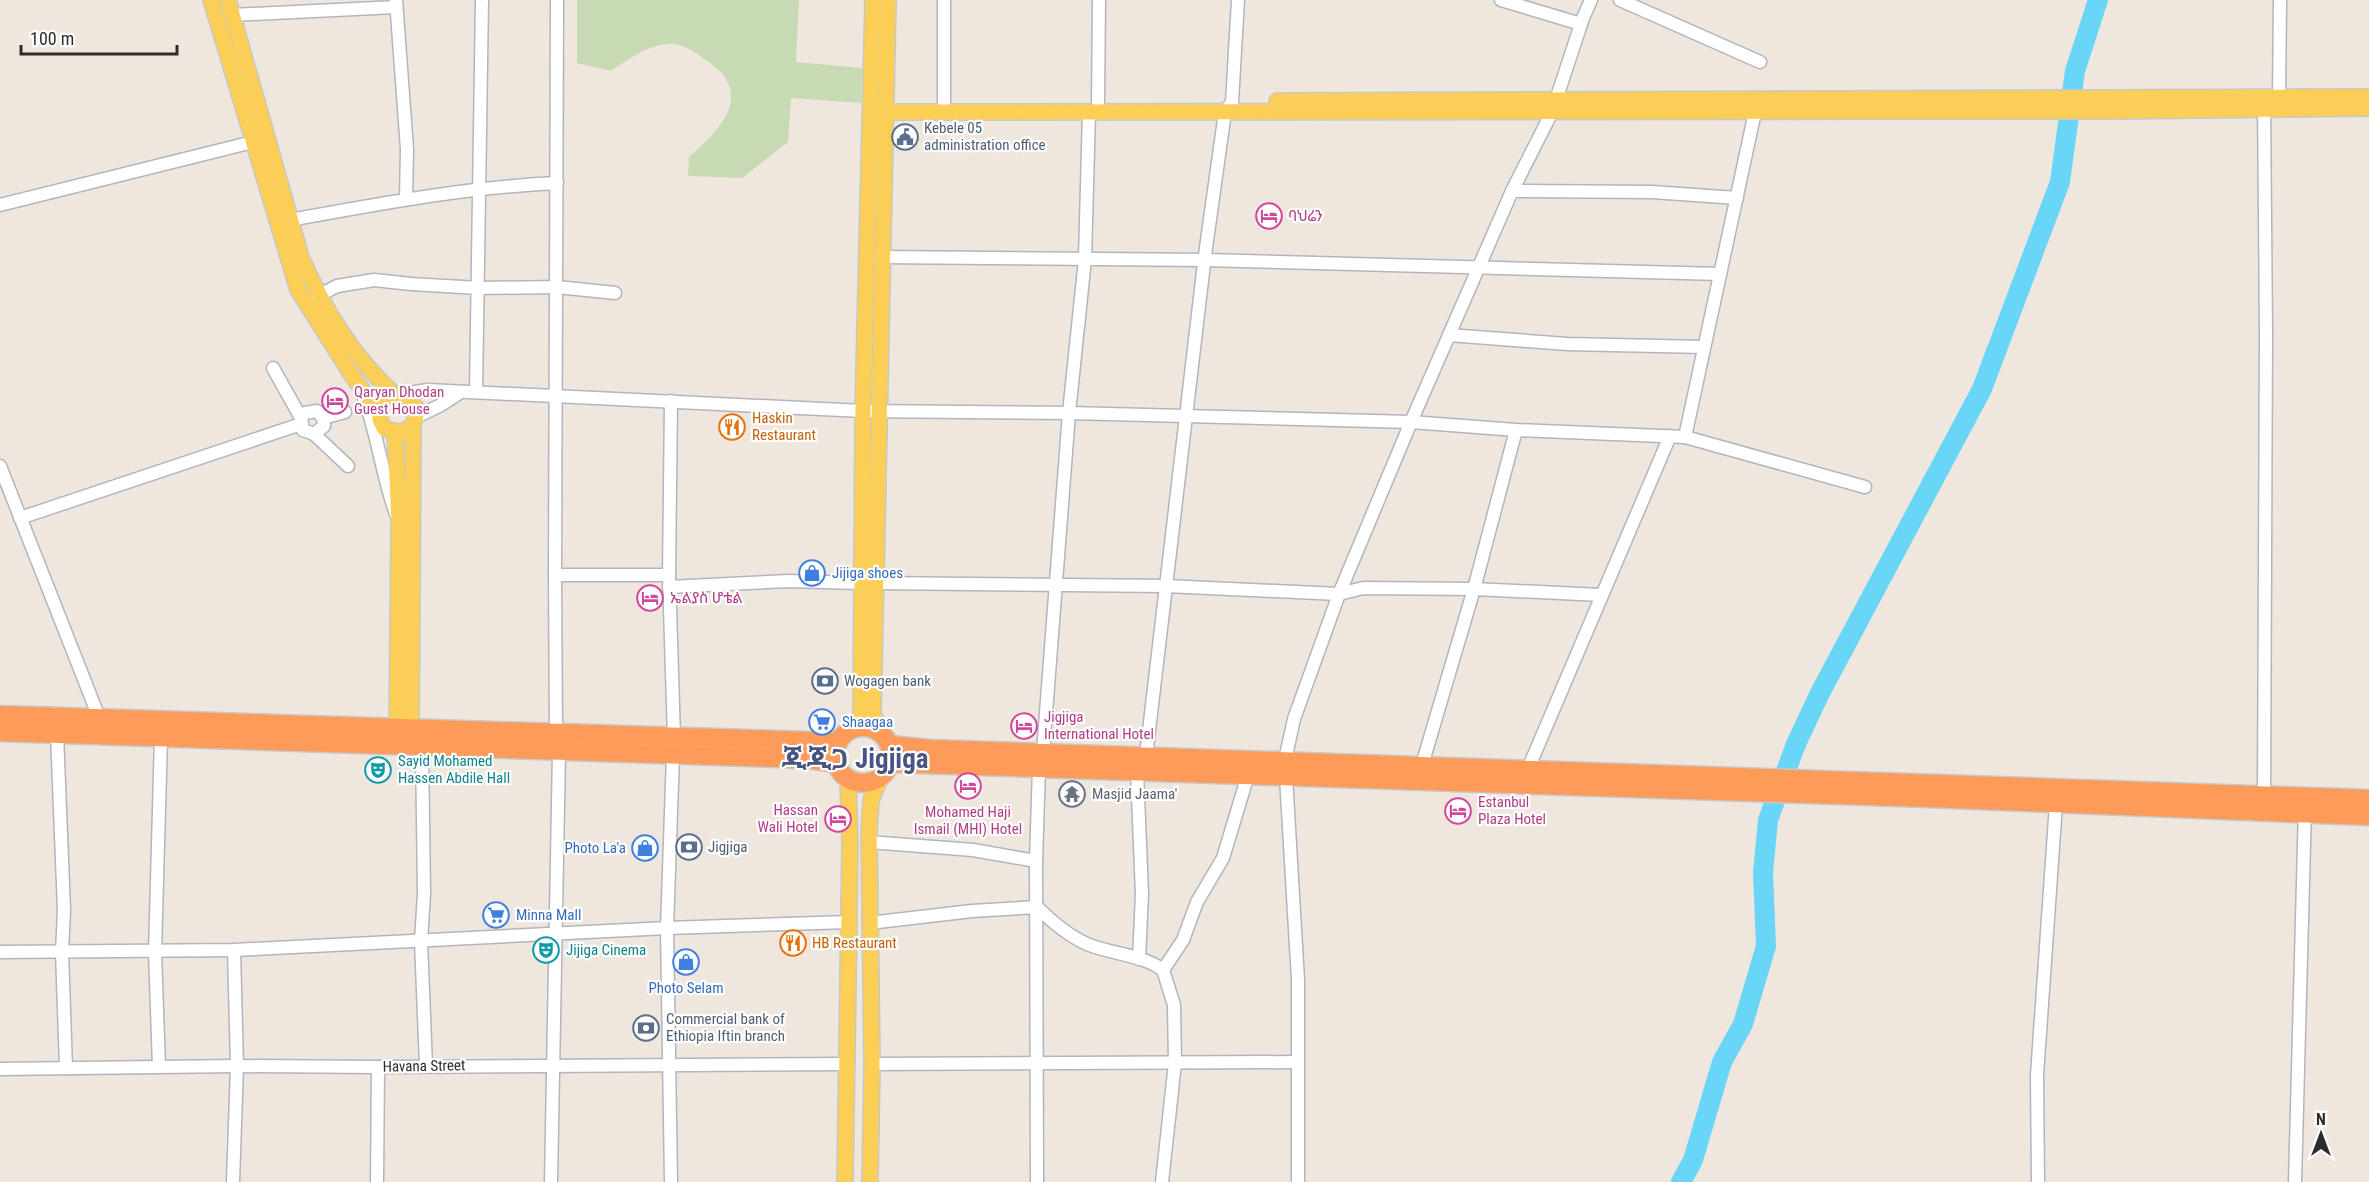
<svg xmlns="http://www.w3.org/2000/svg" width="2369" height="1182" viewBox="0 0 2369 1182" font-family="'Roboto Condensed','Noto Sans Ethiopic',sans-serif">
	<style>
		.cemetery { fill: #c7dab3 }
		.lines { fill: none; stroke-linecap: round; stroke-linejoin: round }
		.river { stroke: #69d6f8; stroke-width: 20 }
		.minor-casing { stroke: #b1b5c1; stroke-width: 15 }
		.major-casing { stroke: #c8c8c8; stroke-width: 18 }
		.highway-casing { stroke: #c8c8c8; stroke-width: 21 }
		.minor { stroke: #fff; stroke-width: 12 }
		.major { stroke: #fbcf56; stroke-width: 15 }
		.highway { stroke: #ff9b58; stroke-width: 18 }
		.labels { text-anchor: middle; stroke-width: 4.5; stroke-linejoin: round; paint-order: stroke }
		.service-label { font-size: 15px; fill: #4e5e75; stroke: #fff; text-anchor: start }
		.hotel-label { font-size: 15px; fill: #b23c85; stroke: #fff; text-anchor: start }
		.food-label { font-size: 15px; fill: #c56008; stroke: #fff; text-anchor: start }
		.shop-label { font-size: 15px; fill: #366cbe; stroke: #fff; text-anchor: start }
		.culture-label { font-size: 15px; fill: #0d838f; stroke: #fff; text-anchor: start }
		.worship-label { font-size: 15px; fill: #5b616d; stroke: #fff; text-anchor: start }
		.street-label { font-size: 15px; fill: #2c2c2c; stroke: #fff }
		.town-label { font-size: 27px; font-weight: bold; fill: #485481; stroke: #fff }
	</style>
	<rect width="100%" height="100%" fill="#efe7dd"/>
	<!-- cemetery -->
	<path class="cemetery" d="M577,0H799L796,62L862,68L861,103L791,98L788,142L742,178L688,176L689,157C723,127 757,92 703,58C693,51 682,43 669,44C649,44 627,60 611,71L577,63Z"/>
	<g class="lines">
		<!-- river -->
		<path class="river" d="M1681,1182L1693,1160L1722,1062L1743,1024L1766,946L1763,873L1768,820L1796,744L1820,693L1982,389L2060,182L2075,71L2098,0"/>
		<!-- minor casing -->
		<g class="minor-casing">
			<g id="minor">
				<path d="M396,0L407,149L406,199"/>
				<path d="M944,0V103"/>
				<path d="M1501,0L1581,24"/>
				<path d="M1620,0L1760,62"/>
				<path d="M232,15L396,7"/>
				<path d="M2279,97L2280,0"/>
				<path d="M2264,100L2266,333L2264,795"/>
				<path d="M1098,102L1099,0"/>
				<path d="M1512,191L1652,192L1737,198"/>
				<path d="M0,205L253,142"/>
				<path d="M290,220C378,204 467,187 557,183"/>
				<path d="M881,257L1205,260L1720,274"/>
				<path d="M318,296L337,286L374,280L411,284L479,288L557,287L615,293"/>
				<path d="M1449,335L1567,344L1704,347"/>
				<path d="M273,368L301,418L303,430L314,434L324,426L323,418L317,411L305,413L301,418"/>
				<path d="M476,392L482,0"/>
				<path d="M401,394L428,390L863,411L1069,413L1411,422L1516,430L1685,437L1865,487"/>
				<path d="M364,398C378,436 382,476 396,514"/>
				<path d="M671,401L669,575L674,738"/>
				<path d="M416,417L441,405L461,392"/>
				<path d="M323,418L345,412"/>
				<path d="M314,434L348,466"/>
				<path d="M1685,437L1755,112"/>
				<path d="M0,466L102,725"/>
				<path d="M20,518L301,424"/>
				<path d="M555,575H669"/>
				<path d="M874,583L1166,586L1339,594L1363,588L1474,589L1601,595"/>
				<path d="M669,587L788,581L860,583"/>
				<path d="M57,734L64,910L62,952L66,1068"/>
				<path d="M556,734L555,575L557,0"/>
				<path d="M422,746L424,894L421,941L426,1066"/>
				<path d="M1043,752L1069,413L1085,259L1089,112"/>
				<path d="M1146,756L1205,255L1225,112L1232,102L1238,0"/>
				<path d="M1422,765L1474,589L1516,430"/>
				<path d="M1528,769L1670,436"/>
				<path d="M1137,771L1142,894L1139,959"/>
				<path d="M869,842L973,850L1036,861"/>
				<path d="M869,923L972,911L1037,907C1052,922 1067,935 1087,944C1110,954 1141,954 1163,970L1174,1005L1175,1063L1162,1182"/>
				<path d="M0,952L234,950L667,928L849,922"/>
				<path d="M1163,970L1183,940L1197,902L1223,858L1248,775"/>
				<path d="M872,1064L1297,1062"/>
				<path d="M159,1067L155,952L161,738"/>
				<path d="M0,1069L237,1066L378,1067L848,1064"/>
				<path d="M233,1182L237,1066L234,950"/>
				<path d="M377,1182L378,1067"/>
				<path d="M551,1182L559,751"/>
				<path d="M671,1182L667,928L673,755"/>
				<path d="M1037,1182L1036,861L1039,767"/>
				<path d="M1298,1182V980L1285,760L1294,719L1339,594L1411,422L1512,191L1552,112L1583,18L1591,0"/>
				<path d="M2038,1182L2037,1075L2056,804"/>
				<path d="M2295,1182L2305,807"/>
			</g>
		</g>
		<!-- major casing -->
		<g class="major-casing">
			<g id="major">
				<path d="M211,0L298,290L353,377L378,411"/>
				<path d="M228,0L301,257C324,309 352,356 394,394"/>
				<path d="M1277,101L2369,97"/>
				<path d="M871,112L2106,111L2369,108"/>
				<path d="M395,433L399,522L397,739"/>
				<path d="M853,729L861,715L863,411L873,0"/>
				<path d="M882,734L873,714L888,0"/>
				<path d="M411,740L413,426L417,411C407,381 365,395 384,428L400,433L413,426"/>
				<path d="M845,1182L850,845L848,778"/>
				<path d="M870,1182L872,1064L869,831L871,800L881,777"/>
			</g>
		</g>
		<!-- highway casing -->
		<g class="highway-casing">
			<g id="highway">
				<path d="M0,715L838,742"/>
				<circle cx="863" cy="755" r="28"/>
				<path d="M0,732L807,759L836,763"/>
				<path d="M890,745L930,749L2369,799"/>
				<path d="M890,763L1927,798L2369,816"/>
			</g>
		</g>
		<!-- minor -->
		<use href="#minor" class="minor"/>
		<!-- major -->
		<use href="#major" class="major"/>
		<!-- highway -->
		<use href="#highway" class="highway"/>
	</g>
	<!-- icons -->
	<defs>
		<g id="civic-ring" transform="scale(1.35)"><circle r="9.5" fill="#fff" stroke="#5c6f8a" stroke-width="1.5"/><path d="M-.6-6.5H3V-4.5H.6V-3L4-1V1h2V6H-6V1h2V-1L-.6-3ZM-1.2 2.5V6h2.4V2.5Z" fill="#5c6f8a"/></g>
		<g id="hotel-ring" transform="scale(1.35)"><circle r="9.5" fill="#fff" stroke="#d1479c" stroke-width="1.5"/><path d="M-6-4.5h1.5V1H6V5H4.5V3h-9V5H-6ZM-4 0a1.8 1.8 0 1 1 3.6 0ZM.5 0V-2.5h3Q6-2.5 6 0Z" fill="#d1479c"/></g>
		<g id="restaurant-ring" transform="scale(1.35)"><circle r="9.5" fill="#fff" stroke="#e8710a" stroke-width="1.5"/><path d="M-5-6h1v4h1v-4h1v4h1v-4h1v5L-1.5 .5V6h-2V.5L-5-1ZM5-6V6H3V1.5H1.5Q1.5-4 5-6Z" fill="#e8710a"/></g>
		<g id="shop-ring" transform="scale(1.35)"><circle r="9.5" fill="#fff" stroke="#3f7fe0" stroke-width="1.5"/><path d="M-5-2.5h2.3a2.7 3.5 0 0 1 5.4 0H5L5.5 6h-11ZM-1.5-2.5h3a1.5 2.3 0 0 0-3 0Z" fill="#3f7fe0"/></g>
		<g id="bank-ring" transform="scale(1.35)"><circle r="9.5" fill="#fff" stroke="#5c6f8a" stroke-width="1.5"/><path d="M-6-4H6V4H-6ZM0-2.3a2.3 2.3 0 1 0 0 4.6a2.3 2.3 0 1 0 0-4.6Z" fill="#5c6f8a"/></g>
		<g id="supermarket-ring" transform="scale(1.35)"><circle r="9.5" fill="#fff" stroke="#3f7fe0" stroke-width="1.5"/><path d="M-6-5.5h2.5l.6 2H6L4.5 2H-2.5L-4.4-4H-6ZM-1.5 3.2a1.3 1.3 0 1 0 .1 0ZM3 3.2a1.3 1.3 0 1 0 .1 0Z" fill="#3f7fe0"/></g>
		<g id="theatre-ring" transform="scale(1.35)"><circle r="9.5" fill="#fff" stroke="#0f9aa8" stroke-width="1.5"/><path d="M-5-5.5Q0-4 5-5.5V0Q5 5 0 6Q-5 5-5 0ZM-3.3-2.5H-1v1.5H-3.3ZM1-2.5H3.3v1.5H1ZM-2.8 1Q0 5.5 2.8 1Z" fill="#0f9aa8"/></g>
		<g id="temple-ring" transform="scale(1.35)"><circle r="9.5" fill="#fff" stroke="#6b7280" stroke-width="1.5"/><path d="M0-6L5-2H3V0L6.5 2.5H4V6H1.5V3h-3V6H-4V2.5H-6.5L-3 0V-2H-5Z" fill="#6b7280"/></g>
	</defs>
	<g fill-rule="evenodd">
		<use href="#civic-ring" x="905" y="137"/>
		<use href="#hotel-ring" x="1269" y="216"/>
		<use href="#hotel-ring" x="335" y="401"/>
		<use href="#restaurant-ring" x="732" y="427"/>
		<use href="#shop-ring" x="812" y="573"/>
		<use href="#hotel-ring" x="650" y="598"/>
		<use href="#bank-ring" x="825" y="681"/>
		<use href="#supermarket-ring" x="822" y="722"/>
		<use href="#hotel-ring" x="1024" y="726"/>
		<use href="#theatre-ring" x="378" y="770"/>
		<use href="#hotel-ring" x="968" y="786"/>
		<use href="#temple-ring" x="1072" y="794"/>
		<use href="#hotel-ring" x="1458" y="811"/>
		<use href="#hotel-ring" x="838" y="819"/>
		<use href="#bank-ring" x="689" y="847"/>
		<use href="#shop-ring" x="645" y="848"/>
		<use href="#supermarket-ring" x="496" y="915"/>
		<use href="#restaurant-ring" x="793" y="943"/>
		<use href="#theatre-ring" x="546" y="950"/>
		<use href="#shop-ring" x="686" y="962"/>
		<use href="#bank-ring" x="646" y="1028"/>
	</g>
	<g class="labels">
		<!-- service labels -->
		<g class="service-label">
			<text x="924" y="133">Kebele 05<tspan x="924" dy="17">administration office</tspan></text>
			<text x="844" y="686">Wogagen bank</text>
			<text x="708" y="852">Jigjiga</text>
			<text x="666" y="1024">Commercial bank of<tspan x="666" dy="17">Ethiopia Iftin branch</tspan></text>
		</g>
		<!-- hotel labels -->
		<g class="hotel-label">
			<text x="1288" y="221">ባህሬን</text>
			<text x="354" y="397">Qaryan Dhodan<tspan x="354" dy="17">Guest House</tspan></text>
			<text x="670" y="603">ኤልያስ ሆቴል</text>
			<text x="1044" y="722">Jigjiga<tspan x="1044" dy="17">International Hotel</tspan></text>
			<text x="1478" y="807">Estanbul<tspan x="1478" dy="17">Plaza Hotel</tspan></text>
			<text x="818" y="815" text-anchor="end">Hassan<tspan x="818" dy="17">Wali Hotel</tspan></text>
			<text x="968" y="817" text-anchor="middle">Mohamed Haji<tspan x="968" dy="17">Ismail (MHI) Hotel</tspan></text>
		</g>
		<!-- food labels -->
		<g class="food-label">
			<text x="752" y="423">Haskin<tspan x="752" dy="17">Restaurant</tspan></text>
			<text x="812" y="948">HB Restaurant</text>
		</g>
		<!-- shop labels -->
		<g class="shop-label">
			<text x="832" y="578">Jijiga shoes</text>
			<text x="842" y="727">Shaagaa</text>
			<text x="626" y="853" text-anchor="end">Photo La'a</text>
			<text x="516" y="920">Minna Mall</text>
			<text x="686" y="993" text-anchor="middle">Photo Selam</text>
		</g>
		<!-- culture labels -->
		<g class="culture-label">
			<text x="398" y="766">Sayid Mohamed<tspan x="398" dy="17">Hassen Abdile Hall</tspan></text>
			<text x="566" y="955">Jijiga Cinema</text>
		</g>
		<!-- worship labels -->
		<g class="worship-label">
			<text x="1092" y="799">Masjid Jaama'</text>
		</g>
		<!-- street labels -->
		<g class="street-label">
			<text transform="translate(424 1066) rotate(-1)" y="5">Havana Street</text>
		</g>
		<!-- town labels -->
		<g class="town-label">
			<text x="855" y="768">ጂጂጋ Jigjiga</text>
		</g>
	</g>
	<!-- north arrow -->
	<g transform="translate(2321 1134)" stroke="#ffffff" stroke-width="4.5" paint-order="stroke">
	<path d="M0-4.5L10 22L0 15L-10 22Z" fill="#2c2c2c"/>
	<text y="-9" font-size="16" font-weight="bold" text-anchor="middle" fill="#2c2c2c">N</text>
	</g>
	<!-- scale -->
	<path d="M21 45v9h156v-9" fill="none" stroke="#2c2c2c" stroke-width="3"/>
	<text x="30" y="45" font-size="18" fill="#2c2c2c" stroke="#ffffff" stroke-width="4.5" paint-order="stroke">100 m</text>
</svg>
